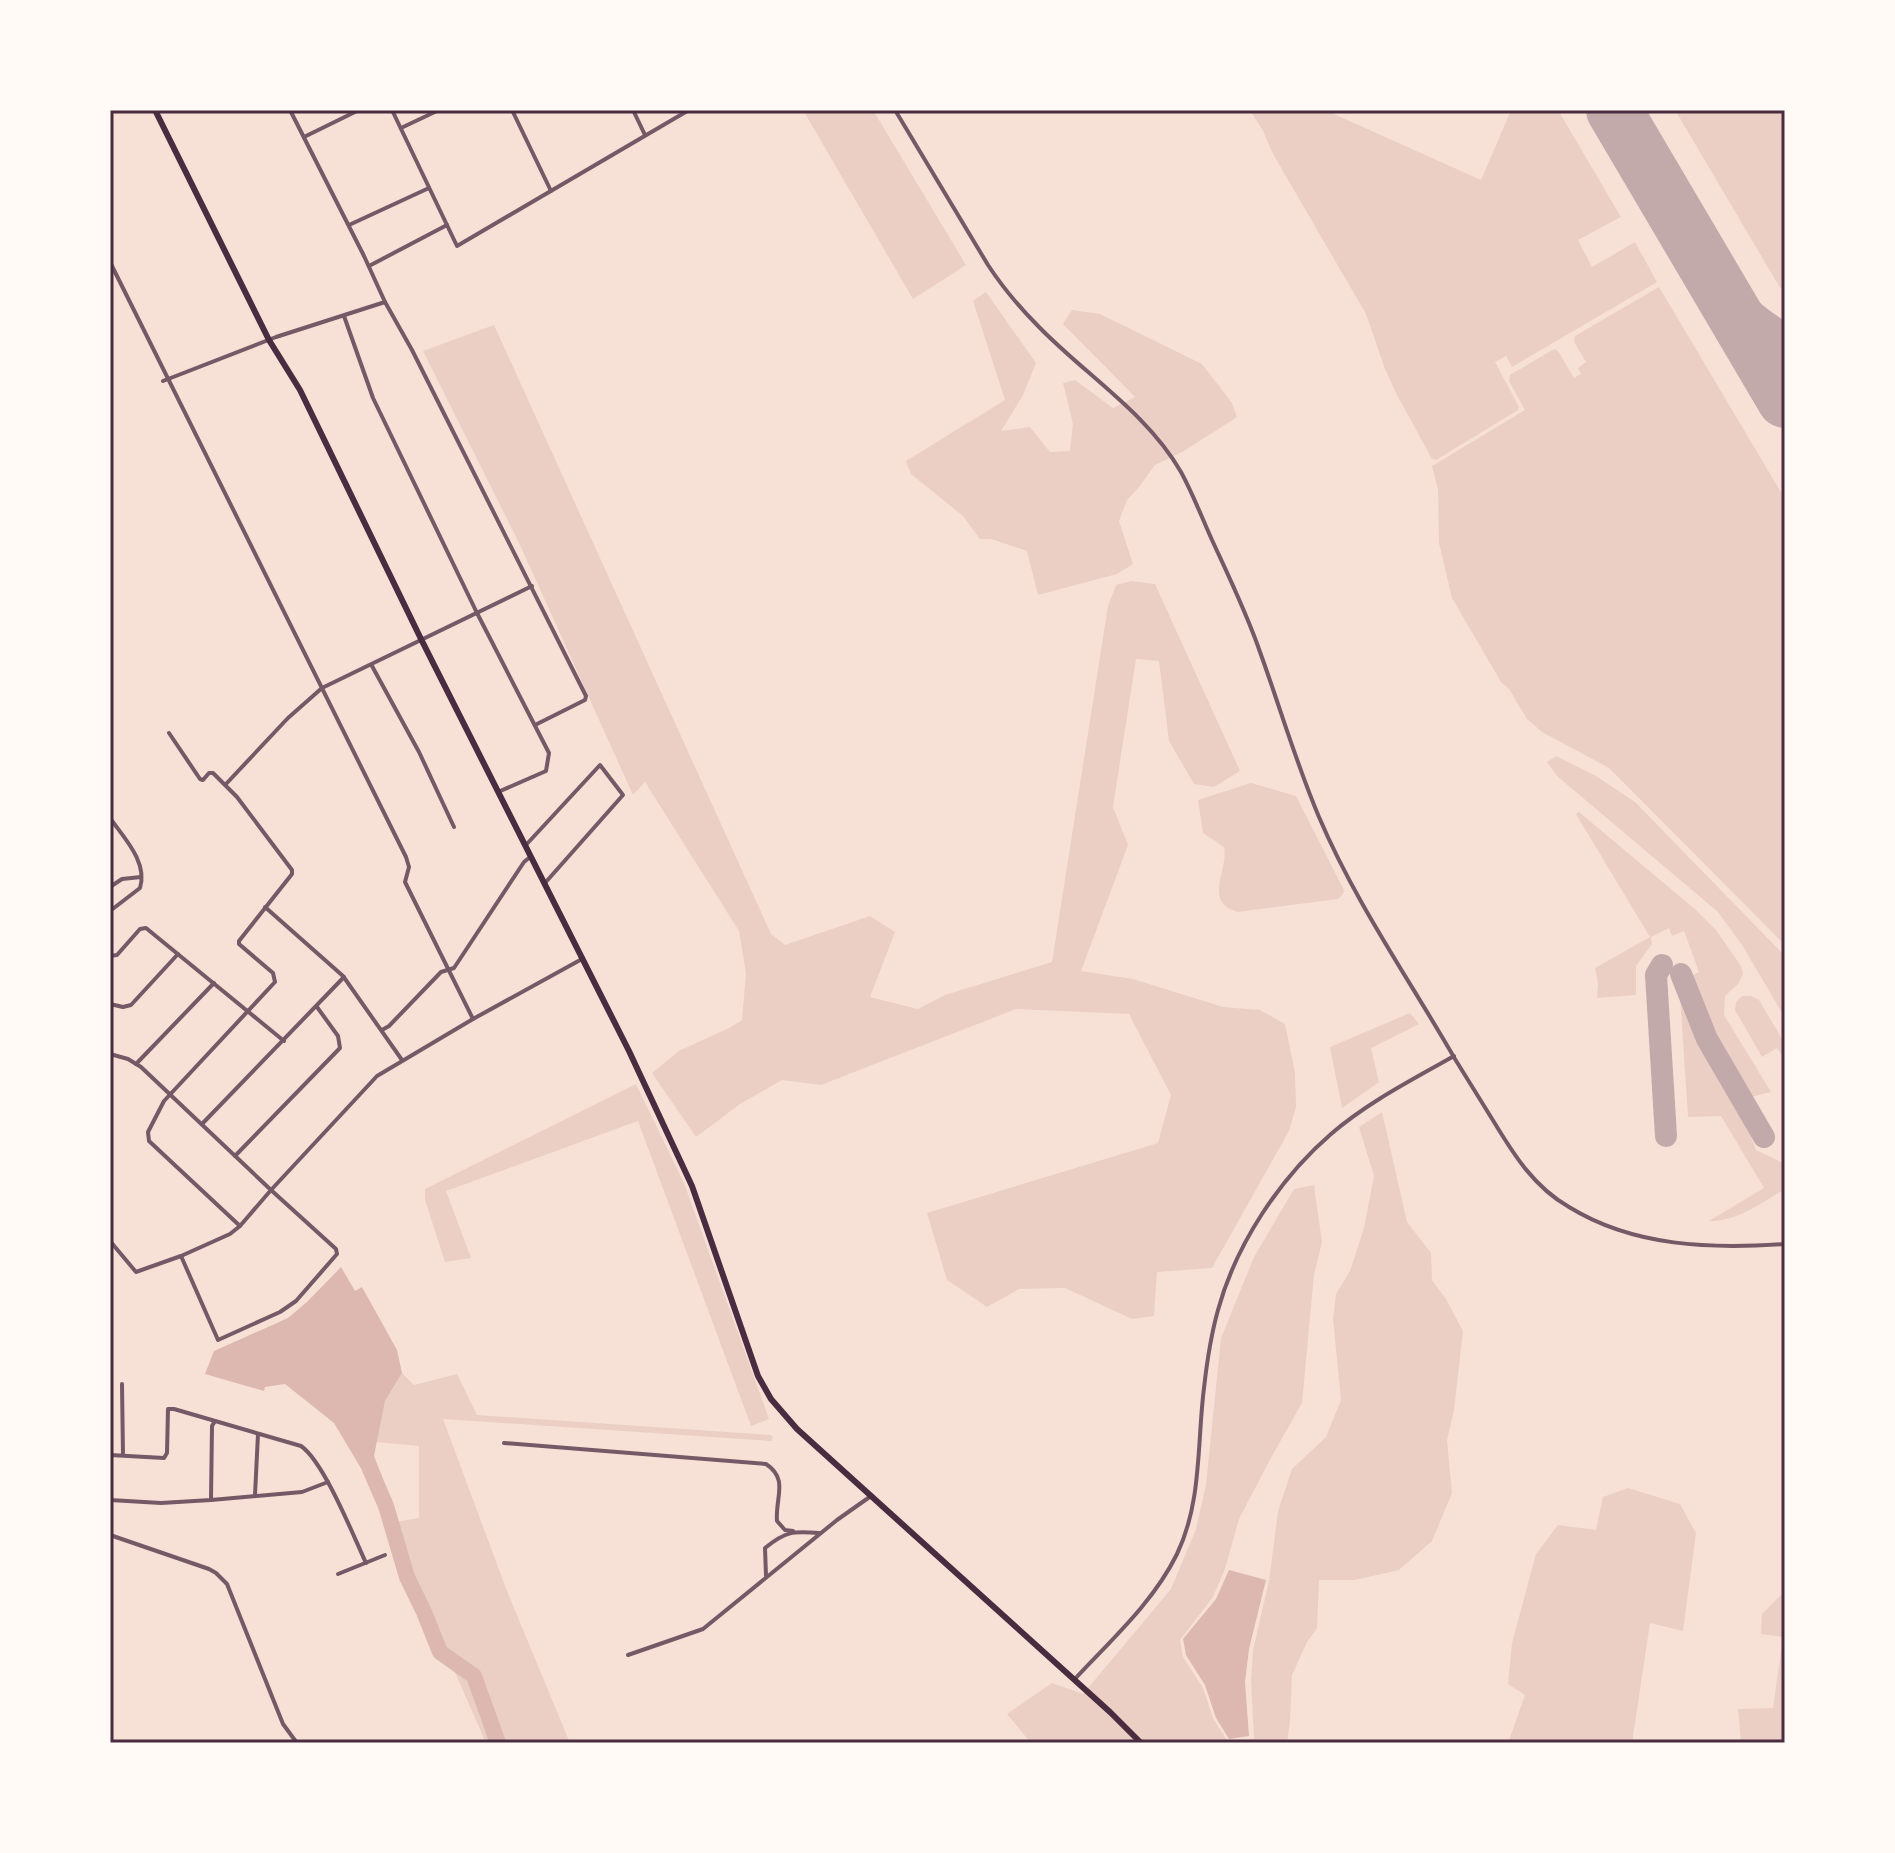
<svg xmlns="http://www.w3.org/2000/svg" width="1895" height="1853" viewBox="0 0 1895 1853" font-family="Roboto,sans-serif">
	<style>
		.green { fill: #ebcfc5 }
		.water { fill: #dcb8b0 }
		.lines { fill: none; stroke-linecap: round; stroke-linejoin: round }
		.river { stroke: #dcb8b0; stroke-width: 16 }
		.taxiway { stroke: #c3aaaa; stroke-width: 22 }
		.runway { stroke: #c3aaaa; stroke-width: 56 }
		.minor { stroke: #755966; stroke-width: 4 }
		.tertiary { stroke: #755966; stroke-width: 4 }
		.primary { stroke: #4a2c40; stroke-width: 6 }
		.neatline { fill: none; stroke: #4a2c40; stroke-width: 3 }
	</style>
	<rect width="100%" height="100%" fill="#f7e1d7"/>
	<!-- green -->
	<g class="green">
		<path d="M803,110H873L966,265L913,299Z"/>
		<path d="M1250,110H1325L1481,180L1511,110H1558L1621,217L1578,240L1592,267L1635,242L1657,282L1512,367L1506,356L1495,362L1519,407L1518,410L1436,460L1432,459L1397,395L1385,369L1366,314L1273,154L1263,131Z"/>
		<path d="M1675,110H1785V293L1779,286Z"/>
		<path d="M1659,287L1785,499V945L1609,768L1542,732L1527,719L1509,689L1501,682L1452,598L1439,543L1438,490L1432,466L1525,410L1509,381L1510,375L1554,349L1558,351L1574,378L1581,374L1578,368L1586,362L1574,342L1575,336Z"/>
		<path d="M986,292L1036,363L1023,395L1001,431L1030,427L1050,452L1070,451L1073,424L1063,383L1075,380L1113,408L1135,397L1063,324L1072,310L1100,314L1202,364L1232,403L1237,417L1184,451L1155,465L1139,487L1127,500L1119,521L1133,564L1117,574L1038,595L1027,551L991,539H980L963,516L911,474L906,461L1005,400L973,301Z"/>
		<path d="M494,325L771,934L785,945L870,916L895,932L870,997L918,1009L945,995L1052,962L1108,606L1116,585L1131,581L1155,584L1240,771L1214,787L1194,784L1169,741L1159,661L1136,659L1113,807L1128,845L1081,971L1133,979L1223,1007L1260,1010L1285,1024L1295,1073L1296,1107L1289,1131L1212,1268L1157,1272L1154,1316L1132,1319L1065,1288L1019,1289L987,1307L947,1280L927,1213L1158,1143L1171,1095L1129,1014L1016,1009L821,1085L782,1080L740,1104L696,1137L652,1073L679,1051L729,1028L742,1020L746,973L739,931L645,782L633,795L520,545L423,351Z"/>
		<path d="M1556,756L1596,776L1635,802L1785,956V1018L1742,945L1718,912L1557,776L1547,762Z"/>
		<path d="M1251,783L1296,796L1344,890L1343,894L1338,899L1238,912C1202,902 1229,870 1224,847L1203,833L1198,800Z"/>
		<path d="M1579,812L1696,910L1716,930L1741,966L1743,974L1738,984L1725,996L1724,1015L1771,1092L1751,1097L1716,1037L1691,976L1699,972L1684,931L1672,936L1669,928L1651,937L1652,944L1636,966V995L1597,998L1598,984L1595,968L1650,937L1576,814Z"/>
		<path d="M1680,996L1697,1039L1744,1119L1756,1150L1785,1164V1189C1760,1203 1739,1221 1709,1221L1764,1188L1721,1116L1688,1117Z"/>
		<path d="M1742,996H1751L1759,1000L1785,1044V1060L1777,1048L1762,1057L1735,1010L1736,1002Z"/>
		<path d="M1410,1013L1419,1024L1371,1048L1379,1082L1342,1108L1330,1047Z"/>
		<path d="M636,1084L684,1183L769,1419L751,1426L638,1121L446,1191L471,1258L445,1262L425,1200V1189Z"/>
		<path d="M1382,1112L1407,1222L1431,1253L1432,1280L1446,1299L1463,1331L1454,1410L1447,1440L1452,1493L1432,1541L1399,1570L1355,1580H1319L1317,1628L1307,1642L1292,1675L1290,1722L1287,1743H1031L1007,1714L1052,1683L1083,1694L1171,1589L1196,1529L1206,1485L1221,1338L1254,1257L1294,1189L1314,1185L1322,1242L1314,1275L1302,1403L1272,1456L1239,1519L1225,1569L1213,1597L1180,1640L1183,1657L1203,1688L1213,1718L1228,1742L1254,1739L1251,1681L1253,1650L1269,1581L1278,1511L1292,1469L1326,1437L1341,1400L1333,1319L1336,1294L1350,1271L1364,1228L1374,1176L1359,1127Z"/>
		<path d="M402,1373L414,1385L457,1374L477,1415L771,1435L773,1438L771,1441L443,1419L507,1591L570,1743H486L415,1581L394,1522L419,1518V1446L376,1442L385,1401Z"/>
		<path d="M1628,1488L1680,1504L1696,1533L1683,1631L1650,1623L1632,1743H1508L1525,1695L1508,1684L1512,1643L1536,1554L1558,1525L1596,1530L1603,1497Z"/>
		<path d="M1785,1591V1743H1741L1738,1709L1773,1708L1783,1637L1761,1634L1762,1614Z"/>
	</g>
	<!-- water -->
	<g class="water">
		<path d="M341,1267L355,1291L362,1287L397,1350L402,1373L385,1401L374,1456L383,1479L381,1480L383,1487L374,1490L334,1423L285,1384L265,1387L264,1391L205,1374L214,1351L288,1318L307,1302Z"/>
		<path d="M1229,1570L1266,1580L1249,1649L1245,1682L1249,1736L1229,1739L1216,1718L1205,1685L1186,1655L1183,1639L1216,1599Z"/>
	</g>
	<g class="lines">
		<!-- river -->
		<path class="river" d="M370,1469L386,1506L407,1577L424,1612L440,1652L474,1676L498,1743"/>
		<!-- taxiway -->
		<g class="taxiway">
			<path d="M1696,249C1721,283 1748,312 1785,334"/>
			<path d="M1662,965L1656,975L1666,1136"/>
			<path d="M1681,974L1707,1039L1764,1137"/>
		</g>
		<!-- runway -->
		<path class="runway" d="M1614,110L1785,400"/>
		<!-- minor -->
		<g class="minor">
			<path d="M290,110L364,256L385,302L412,350L586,696L585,700L535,725"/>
			<path d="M392,110L457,246L689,110"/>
			<path d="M512,110L551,191"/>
			<path d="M633,110L645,135"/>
			<path d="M401,128L439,110"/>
			<path d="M304,137L359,110"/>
			<path d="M349,225L429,188"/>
			<path d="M110,262L406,857L409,867L405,882L473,1019"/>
			<path d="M369,266L447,225"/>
			<path d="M344,316L373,398L477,613L549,753L546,771L498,792"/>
			<path d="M163,381L276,337L385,302"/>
			<path d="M372,666L419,752L454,827"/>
			<path d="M169,733L200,779L203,780L209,773H213L237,797L292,870V874L239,941V944L273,973L275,982L164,1101L148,1132L149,1141L240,1226"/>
			<path d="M226,784L288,718L322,688L532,586"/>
			<path d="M110,818C124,838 148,862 140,888L110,911"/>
			<path d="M525,846L600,765L623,795L545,883"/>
			<path d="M110,887L122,879L141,877"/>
			<path d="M265,907L343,976L402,1060"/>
			<path d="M110,956L117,955L140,929L146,928L284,1041"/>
			<path d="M110,1004L123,1007L131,1005L178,954"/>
			<path d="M382,1030L389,1026L441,972L454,968L524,862L530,857"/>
			<path d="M136,1064L214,983"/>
			<path d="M202,1124L344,977"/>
			<path d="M235,1156L340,1048L338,1036L317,1007"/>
			<path d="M181,1256L218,1340L280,1312L296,1301L337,1254L336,1249L271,1190"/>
			<path d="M122,1384L123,1455"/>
			<path d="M504,1443L766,1464C789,1479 775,1498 777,1521L785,1530L793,1531"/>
			<path d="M110,1455L164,1458L167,1453L168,1409H174L301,1446C324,1462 353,1535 366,1563"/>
			<path d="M255,1495L258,1434"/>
			<path d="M110,1500L161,1503L211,1500L302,1492L328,1482"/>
			<path d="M211,1500L212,1426L215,1421"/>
			<path d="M110,1535L209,1569L216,1573L227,1584L283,1724L297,1743"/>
			<path d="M338,1574L385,1555"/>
			<path d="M766,1576L765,1548C786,1531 793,1531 819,1533"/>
			<path d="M628,1655L703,1629L837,1520L871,1496"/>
		</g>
		<!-- tertiary -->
		<g class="tertiary">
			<path d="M895,110L988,265C1003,288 1021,309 1040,328C1087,376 1147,413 1181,472C1193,494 1202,518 1212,540C1229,577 1247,614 1260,652C1280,707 1296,763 1319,817C1355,902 1409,979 1455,1059C1468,1080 1481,1101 1494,1122C1514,1155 1534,1187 1569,1207C1634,1247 1711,1249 1785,1244"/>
			<path d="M110,1054L128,1059L141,1067L271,1190"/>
			<path d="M110,1241L136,1272L181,1256L230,1234L240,1226L271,1190L377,1076L473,1019L582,959"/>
			<path d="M1074,1680C1110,1641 1153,1603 1177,1554C1202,1502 1197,1443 1204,1388C1207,1361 1211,1335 1218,1310C1236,1244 1280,1178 1331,1134C1368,1102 1412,1080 1454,1056"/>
		</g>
		<!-- primary -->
		<path class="primary" d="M155,110L269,340L300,390L421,639L629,1051L692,1186L758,1376L771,1399L797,1429L1110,1712L1141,1743"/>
	</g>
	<!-- border -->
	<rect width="1895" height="1853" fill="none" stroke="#fffaf5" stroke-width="224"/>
	<rect x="112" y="112" width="1671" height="1629" class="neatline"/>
</svg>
